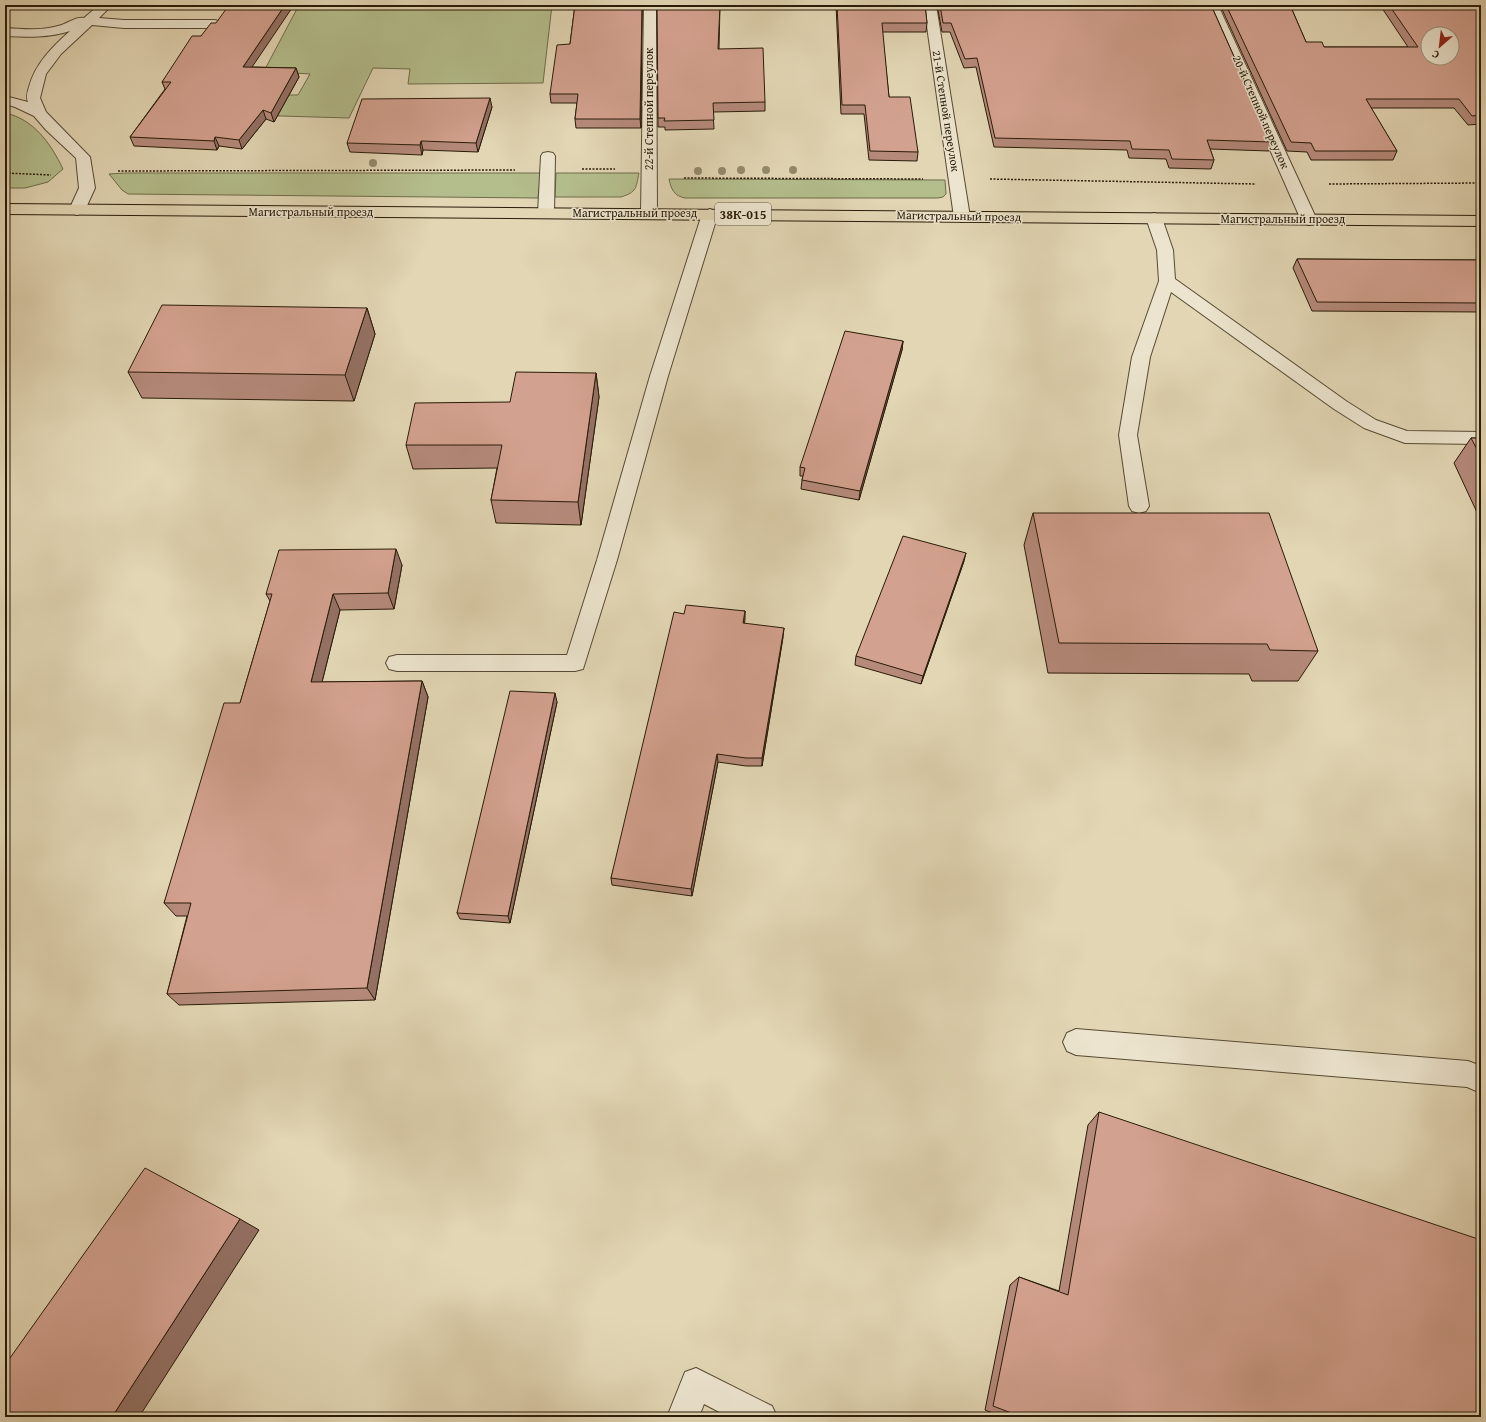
<svg xmlns="http://www.w3.org/2000/svg" width="1486" height="1422" viewBox="0 0 1486 1422" font-family="'Gentium Book Plus',serif">
	<style>
		.green { fill: #b4bd8c; stroke: #6e6c4a }
		.lines { fill: none; stroke-linecap: round; stroke-linejoin: round }
		.minor-casing { stroke: #574a33; stroke-width: 2 }
		.major-casing { stroke: #291b08; stroke-width: 2 }
		.path { stroke: #291b08; stroke-width: 1.5; stroke-dasharray: 2 1.5; stroke-linecap: butt }
		.minor { fill: #ece4ce; fill-rule: evenodd }
		.major { fill: #e2d6b4; fill-rule: evenodd }
		.tree { fill: #938a6b }
		.wall { fill: #b58a7b; stroke: #291b08 }
		.shaded-wall { fill: #947164; stroke: #291b08 }
		.building { fill: #d3a18f; stroke: #291b08; fill-rule: evenodd }
		.labels { text-anchor: middle; stroke-width: 3; stroke-linejoin: round; paint-order: stroke }
		.far-street-label { font-size: 12px; fill: #291b08; stroke: #ece4ce }
		.shield { fill: #ece4ce; stroke: #645743; stroke-width: 1 }
		.shield-label { font-size: 13px; font-weight: bold; fill: #291b08 }
	</style>
	<rect width="100%" height="100%" fill="#e2d6b4"/>
	<filter id="stains"><feTurbulence type="fractalNoise" baseFrequency=".005" numOctaves="4"/><feColorMatrix values="0 0 0 0 .2 0 0 0 0 .09 0 0 0 0 .02 0 0 0 .5 -.17"/></filter>
	<radialGradient id="worn" r=".72"><stop offset=".6" stop-color="#630" stop-opacity="0"/><stop offset="1" stop-color="#630" stop-opacity=".3"/></radialGradient>
	<!-- green -->
	<g class="green">
		<path d="M18,5H91L85,9Z"/>
		<path d="M299,5H338L337,9L399,8L400,5H552L543,83L408,84L410,69L373,68L349,118L247,115L258,95H298L310,74L264,71Z"/>
		<path d="M5,113C34,119 51,144 63,169L48,182L25,188H5Z"/>
		<path d="M125,173H541L538,198L128,194L122,190L109,174Z"/>
		<path d="M556,173H639C636,188 637,192 621,197H555Z"/>
		<path d="M669,179L945,180L946,194L943,197L938,198H685C674,196 671,189 669,179Z"/>
	</g>
	<g class="lines">
		<!-- minor casing -->
		<g class="minor-casing">
			<g id="minor">
				<path d="M99,5H112L99,18L124,20H214L219,21L220,24L219,27L214,28H124L92,25L61,54L46,74L40,98L46,112L90,157L95,188L85,210L82,213L77,215L72,213L69,210L79,188L76,158L46,130L34,116L15,107L5,104V96L28,102C26,97 27,93 29,87C35,64 52,47 70,31C49,38 27,37 5,36V28C22,29 41,31 58,26C67,24 76,16 84,18Z"/>
				<path d="M644,5H656L657,213L654,216L649,218L644,216L641,213Z"/>
				<path d="M924,5H936L970,217L967,220L962,222L957,220L954,217Z"/>
				<path d="M1206,5H1218L1317,220L1314,223L1309,225L1304,223L1301,220Z"/>
				<path d="M548,152L553,153L555,156L554,213L551,216L546,218L541,216L538,213L541,156L543,153Z"/>
				<path d="M710,209L715,211L718,214L668,376L617,560L583,669L575,671H397L389,669L386,663L389,657L397,655H567L597,560L650,376L702,214L705,211Z"/>
				<path d="M1154,213L1159,215L1162,218L1173,250L1175,279L1346,401L1376,420L1407,431L1481,432V444L1405,443L1364,428L1334,409L1171,292L1150,357L1137,435L1149,506L1146,511L1139,513L1132,511L1129,506L1119,435L1132,357L1159,281L1157,250L1146,218L1149,215Z"/>
				<path d="M1076,1029L1468,1061L1481,1066V1093L1467,1087L1076,1055L1067,1051L1063,1042L1067,1033Z"/>
				<path d="M696,1368L772,1406L777,1417H729L704,1404L699,1417H667L685,1372Z"/>
			</g>
		</g>
		<!-- major casing -->
		<g class="major-casing">
			<path id="major" d="M5,204L1481,216V226L5,214Z"/>
		</g>
		<!-- path -->
		<g class="path">
			<path d="M582,169H615"/>
			<path d="M118,171L515,170"/>
			<path d="M5,173L51,175"/>
			<path d="M684,178L923,179"/>
			<path d="M990,179L1256,184"/>
			<path d="M1329,184L1481,183"/>
		</g>
		<!-- minor -->
		<use href="#minor" class="minor"/>
		<!-- major -->
		<use href="#major" class="major"/>
	</g>
	<!-- trees -->
	<g class="tree">
		<circle cx="373" cy="163" r="4"/>
		<circle cx="741" cy="170" r="4"/>
		<circle cx="766" cy="170" r="4"/>
		<circle cx="793" cy="170" r="4"/>
		<circle cx="698" cy="171" r="4"/>
		<circle cx="722" cy="171" r="4"/>
	</g>
	<!-- wall -->
	<g class="wall">
		<path d="M575,5H642L641,128H576L575,119L577,103H551L550,94L570,44Z"/>
		<path d="M657,5H720L719,49L765,102V111L713,112L714,129L665,130V127H658Z"/>
		<path d="M836,5H925L927,23L926,32H882L889,97L918,152L917,161L869,160L864,114H841Z"/>
		<path d="M937,5H1211L1272,142L1269,151L1210,149L1214,160L1211,169L1169,168L1166,159L1129,158L1127,150L994,147L976,67L964,68L950,32H942Z"/>
		<path d="M1220,5H1290L1306,42L1324,47H1408L1380,5H1481V124L1468,125L1454,108H1371L1397,151L1393,160H1311L1307,152L1287,151Z"/>
		<path d="M216,23L252,67L296,68L299,77L274,122L266,119L242,149L219,146L217,150L134,146L130,137L165,89L162,82L201,36Z"/>
		<path d="M492,107L478,152L423,150L422,155L350,152L347,143Z"/>
		<path d="M1297,259L1481,260V312L1312,311L1293,268Z"/>
		<path d="M367,308L375,334L354,401L142,398L128,372Z"/>
		<path d="M903,341L902,350L859,500L801,489L802,480L803,476H800V467Z"/>
		<path d="M596,373L599,397L581,525L496,523L491,500L497,468L413,469L406,445L510,402Z"/>
		<path d="M1471,438H1481V521L1454,463Z"/>
		<path d="M1033,513L1318,651L1298,681H1252L1249,674L1048,673L1024,545Z"/>
		<path d="M964,561L921,684L855,665L856,656Z"/>
		<path d="M402,565L394,609L340,610L322,682L422,681L428,697L375,1000L179,1005L167,994L187,916H176L164,903L240,703L270,601L266,594Z"/>
		<path d="M745,611L744,623L783,637L762,766H746L718,762L692,896L612,885L611,878L684,614Z"/>
		<path d="M557,702L510,923L460,919L457,913Z"/>
		<path d="M1099,1112L1481,1417H1002L985,1410L1010,1285L1019,1277L1059,1291L1088,1125Z"/>
	</g>
	<!-- shaded-wall -->
	<g class="shaded-wall">
		<path d="M285,5H294L246,76L243,67Z"/>
		<path d="M642,5L641,128L640,119Z"/>
		<path d="M296,68L299,77L274,122L271,113Z"/>
		<path d="M490,98L492,107L478,152L476,143Z"/>
		<path d="M263,110L266,119L242,149L239,140Z"/>
		<path d="M215,137L219,146L217,150L214,141Z"/>
		<path d="M421,141L423,150L422,155L420,145Z"/>
		<path d="M367,308L375,334L354,401L345,375Z"/>
		<path d="M903,341L902,350L859,500L860,491Z"/>
		<path d="M596,373L599,397L581,525L578,502Z"/>
		<path d="M396,549L402,565L394,609L388,593Z"/>
		<path d="M966,553L964,561L921,684L923,676Z"/>
		<path d="M333,594L340,610L318,698L311,682Z"/>
		<path d="M745,611V620L743,632V623Z"/>
		<path d="M784,628L783,637L762,766V758Z"/>
		<path d="M422,681L428,697L375,1000L367,988Z"/>
		<path d="M555,693L557,702L510,923L508,916Z"/>
		<path d="M717,754L718,762L692,896L691,889Z"/>
		<path d="M240,1219L259,1230L139,1417H112Z"/>
	</g>
	<!-- building -->
	<g class="building">
		<path d="M229,5H285L243,67L296,68L271,113L263,110L239,140L215,137L214,141L130,137L171,82H162L192,36H201L211,23H216Z"/>
		<path d="M575,5H642L640,119H575L578,94H550L557,45L570,44Z"/>
		<path d="M657,5H720L718,49L763,48L765,102L713,103L714,120L664,121L665,118H658Z"/>
		<path d="M837,5H925L927,23H882L889,97H910L918,152L870,151L865,105H842Z"/>
		<path d="M940,5H1211L1272,142L1207,140L1214,160L1172,159L1169,150L1132,149L1130,141L995,138L977,58L965,59L951,23H943Z"/>
		<path d="M1226,5H1290L1306,42H1322L1324,47H1418L1389,5H1481V115L1472,116L1459,99H1366L1397,151H1315L1311,143L1291,142ZM1428,34H1452V58H1428Z"/>
		<path d="M490,98L476,143L421,141L420,145L347,143L362,99Z"/>
		<path d="M1297,259L1481,260V303L1317,302Z"/>
		<path d="M162,305L367,308L345,375L128,372Z"/>
		<path d="M845,331L903,341L860,491L802,480L805,468L800,467Z"/>
		<path d="M516,372L596,373L578,502L491,500L502,445H406L415,403L510,402Z"/>
		<path d="M1471,438H1481V457Z"/>
		<path d="M1033,513H1269L1318,651L1270,650L1267,644L1059,643Z"/>
		<path d="M903,536L966,553L923,676L856,656Z"/>
		<path d="M396,549L388,593L333,594L311,682L422,681L367,988L167,994L191,903H164L224,703H240L272,594H266L279,550Z"/>
		<path d="M686,605L745,611L743,623L784,628L762,758H746L717,754L691,889L611,878L674,612L684,614Z"/>
		<path d="M510,691L555,693L508,916L457,913Z"/>
		<path d="M1099,1112L1481,1240V1417H1022L993,1406L1019,1277L1068,1295Z"/>
		<path d="M145,1168L240,1219L112,1417H5V1365Z"/>
	</g>
	<g class="labels">
		<!-- far-street labels -->
		<g class="far-street-label">
			<text transform="translate(649 109) rotate(-90)" y="4">22-й Степной переулок</text>
			<text transform="translate(946 111) rotate(81)" y="4">21-й Степной переулок</text>
			<text transform="translate(1261 112) rotate(66)" y="4">20-й Степной переулок</text>
			<text x="311" y="216">Магистральный проезд</text>
			<text x="635" y="217">Магистральный проезд</text>
			<text transform="translate(959 216) rotate(1)" y="4">Магистральный проезд</text>
			<text x="1283" y="223">Магистральный проезд</text>
		</g>
		<!-- shield labels -->
		<rect class="shield" x="715" y="203" width="56" height="22" rx="3"/>
		<g class="shield-label">
			<text x="743" y="219">38К-015</text>
		</g>
	</g>
	<!-- margin -->
	<rect width="1486" height="1422" fill="none" stroke="#e2d6b4" stroke-width="20"/>
	<rect x="6" y="6" width="1474" height="1410" fill="none" stroke="#291b08" stroke-width="2"/>
	<rect x="10" y="10" width="1466" height="1402" fill="none" stroke="#291b08"/>
	<!-- north arrow -->
	<g transform="translate(1440 46) rotate(208)"><circle r="19" fill="#ece4ce" stroke="#9e947f"/>
	<path d="M0-3L7 15L0 10L-7 15Z" fill="#8f2418"/>
	<text y="-6" font-size="11" font-weight="bold" text-anchor="middle" fill="#291b08">С</text>
	</g>
	<rect width="100%" height="100%" filter="url(#stains)"/>
	<rect width="100%" height="100%" fill="url(#worn)"/>
</svg>
